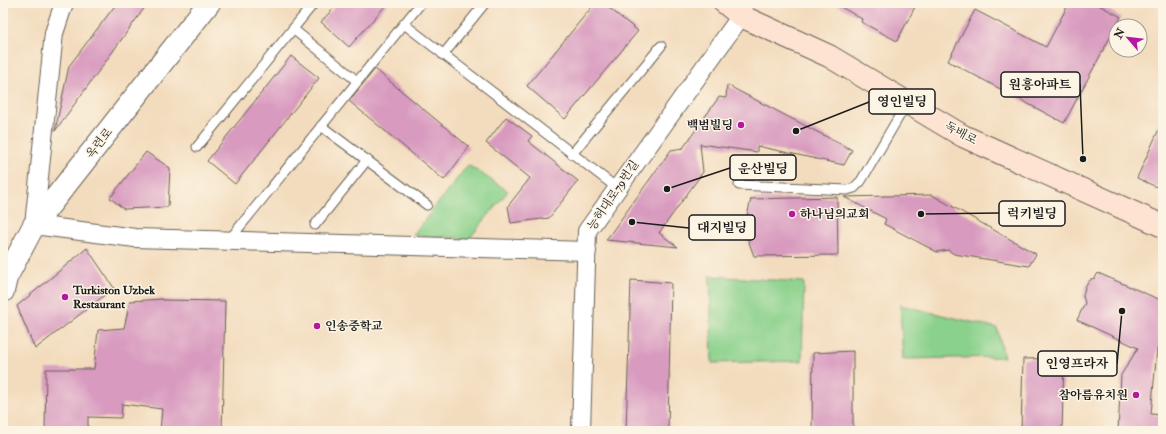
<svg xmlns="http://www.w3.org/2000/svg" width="1166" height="434" viewBox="0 0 1166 434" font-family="'IM FELL Double Pica','Noto Serif KR',serif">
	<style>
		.green { fill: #8ad18b; stroke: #537654 }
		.building { fill: #d89abf }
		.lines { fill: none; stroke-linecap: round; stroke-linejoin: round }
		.service-casing { stroke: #675f54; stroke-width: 11 }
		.minor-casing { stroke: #675f54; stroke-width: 20 }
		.tertiary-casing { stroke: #675f54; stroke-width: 24 }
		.secondary-casing { stroke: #675f54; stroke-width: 24 }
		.service { stroke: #fff; stroke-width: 9 }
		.minor { stroke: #fff; stroke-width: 18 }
		.tertiary { stroke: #fff; stroke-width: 22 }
		.secondary { stroke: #fee3d2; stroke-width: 22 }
		.poi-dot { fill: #b5179e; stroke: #fcf5e5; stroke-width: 1.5 }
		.labels { text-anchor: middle; stroke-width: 3; stroke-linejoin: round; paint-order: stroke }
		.poi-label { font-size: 12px; font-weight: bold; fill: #1c1c1c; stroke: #fcf5e5; text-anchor: start }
		.street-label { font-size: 12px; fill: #1c1c1c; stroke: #fcf5e5 }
		.leader { fill: none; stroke: #1c1c1c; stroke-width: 1.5 }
		.callout-dot { fill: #1c1c1c; stroke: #fcf5e5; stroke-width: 1.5 }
		.callout { fill: #fcf5e5; stroke: #1c1c1c; stroke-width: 1.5 }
		.callout-label { font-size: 13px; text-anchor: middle; font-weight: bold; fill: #1c1c1c }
	</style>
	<rect width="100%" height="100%" fill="#fcf5e5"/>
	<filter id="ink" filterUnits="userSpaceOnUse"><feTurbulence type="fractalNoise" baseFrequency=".025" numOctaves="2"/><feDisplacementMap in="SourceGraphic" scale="8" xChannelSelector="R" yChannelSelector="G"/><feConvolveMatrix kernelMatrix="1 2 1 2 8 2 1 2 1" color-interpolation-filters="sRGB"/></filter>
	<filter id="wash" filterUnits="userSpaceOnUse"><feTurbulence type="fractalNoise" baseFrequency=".012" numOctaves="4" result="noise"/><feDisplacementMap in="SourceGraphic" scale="16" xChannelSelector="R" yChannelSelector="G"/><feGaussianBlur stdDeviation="0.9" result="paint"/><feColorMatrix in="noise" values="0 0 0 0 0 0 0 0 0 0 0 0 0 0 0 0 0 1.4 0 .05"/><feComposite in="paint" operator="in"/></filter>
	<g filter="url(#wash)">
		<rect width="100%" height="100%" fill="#f3dcbd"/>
		<!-- green -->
		<g class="green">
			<path d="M468,165L508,191L469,239L413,235Z"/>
			<path d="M710,276L804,282L802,361L712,363Z"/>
			<path d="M900,305L997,328L1004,357L903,359Z"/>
		</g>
		<g id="blocks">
			<!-- building -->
			<g class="building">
				<path d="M117,3H148L55,131L69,66Z"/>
				<path d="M338,3H388L349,47L321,22Z"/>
				<path d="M595,3H603L638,31L565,119L527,86Z"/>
				<path d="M834,3H917L897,41L861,22L862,19Z"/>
				<path d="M1069,3H1095L1121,17L1064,123L948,61L975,10L1046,47Z"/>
				<path d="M291,56L319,78L235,184L207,161Z"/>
				<path d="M375,69L469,147L444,180L349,101Z"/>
				<path d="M727,85L852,150L844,165L757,146V152L700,144L703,172L659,233L678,247L606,240L671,150L683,148L719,97L726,98Z"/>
				<path d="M506,117L532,136L528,141L578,181L549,218L511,223L508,206L530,178L486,143Z"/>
				<path d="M1163,120V190L1137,178Z"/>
				<path d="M146,152L170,168L168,207L124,209L110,198Z"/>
				<path d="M932,195L1036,254L1029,266L954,254L948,250L937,252L884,224L886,219L844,197Z"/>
				<path d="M837,197L838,255L754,256L744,229L751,199Z"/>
				<path d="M87,248L114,288L35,349L17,306Z"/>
				<path d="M1098,273L1163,301V352L1157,349L1151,414L1163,415V431H1118L1121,375L1138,348L1077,320L1085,303L1083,296L1085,287L1091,279L1095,278Z"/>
				<path d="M631,280L671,283L668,431H626Z"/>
				<path d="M163,299V300L225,301L222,431H160L162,409L122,404L121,418L88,417V431H45L46,369H94L98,330L124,328L130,301Z"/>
				<path d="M853,351V431H812L813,353Z"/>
				<path d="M1064,358L1062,431H1021L1023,359Z"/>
			</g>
		</g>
	</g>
	<g filter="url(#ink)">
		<use href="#blocks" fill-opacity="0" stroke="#675f54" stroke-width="1"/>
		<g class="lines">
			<!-- service casing -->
			<g class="service-casing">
				<g id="service">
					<path d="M741,16L750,3"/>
					<path d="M404,24L617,188"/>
					<path d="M293,29L357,81"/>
					<path d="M443,55L485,3"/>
					<path d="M321,126L427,205"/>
					<path d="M197,147L314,3"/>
					<path d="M572,154L661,46"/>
					<path d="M739,185L847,190L854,188L861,181L907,103"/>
					<path d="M315,225L367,160"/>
					<path d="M229,240L421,3"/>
				</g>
			</g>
			<!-- minor casing -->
			<g class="minor-casing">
				<g id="minor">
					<path d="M64,3L54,33L34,225L135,238L587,251"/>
					<path d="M581,431L587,231L741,16"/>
				</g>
			</g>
			<!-- tertiary casing -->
			<g class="tertiary-casing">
				<path id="tertiary" d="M3,291L6,278L34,225L209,3"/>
			</g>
			<!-- secondary casing -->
			<g class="secondary-casing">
				<path id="secondary" d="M725,3L741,16L829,56L963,136L1163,226"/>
			</g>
			<!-- service -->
			<use href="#service" class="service"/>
			<!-- minor -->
			<use href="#minor" class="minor"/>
			<!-- tertiary -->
			<use href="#tertiary" class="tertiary"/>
			<!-- secondary -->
			<use href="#secondary" class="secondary"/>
		</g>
	</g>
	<!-- markers -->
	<g class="poi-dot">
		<circle cx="741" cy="125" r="4"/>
		<circle cx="792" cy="214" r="4"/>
		<circle cx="65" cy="297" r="4"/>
		<circle cx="317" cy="326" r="4"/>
		<circle cx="1136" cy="395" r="4"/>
	</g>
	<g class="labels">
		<!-- poi labels -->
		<g class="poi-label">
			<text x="733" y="129" text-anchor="end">백범빌딩</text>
			<text x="800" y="218">하나님의교회</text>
			<text x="73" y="294">Turkiston Uzbek<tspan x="73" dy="14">Restaurant</tspan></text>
			<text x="325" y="330">인송중학교</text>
			<text x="1128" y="399" text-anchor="end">참아름유치원</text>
		</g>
		<!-- street labels -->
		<g class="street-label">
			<text transform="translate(961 133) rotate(28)" y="4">독배로</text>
			<text transform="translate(99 143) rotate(-52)" y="4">옥련로</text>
			<text transform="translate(613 195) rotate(-56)" y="4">능허대로79번길</text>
		</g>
	</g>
	<!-- callouts -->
	<path class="leader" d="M1083 159L1080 84M796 131L869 102M667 189L730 168M921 214L999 213M632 222L689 228M1122 311L1117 364"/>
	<g class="callout-dot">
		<circle cx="1083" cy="159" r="4"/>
		<circle cx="796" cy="131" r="4"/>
		<circle cx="667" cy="189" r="4"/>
		<circle cx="921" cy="214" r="4"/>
		<circle cx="632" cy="222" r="4"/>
		<circle cx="1122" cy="311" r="4"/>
	</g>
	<g class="callout">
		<rect x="1001" y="72" width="79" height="25" rx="4"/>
		<rect x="869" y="89" width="66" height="25" rx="4"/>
		<rect x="730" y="155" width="66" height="25" rx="4"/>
		<rect x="999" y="201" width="66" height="25" rx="4"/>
		<rect x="689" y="215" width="66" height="25" rx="4"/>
		<rect x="1038" y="351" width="79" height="25" rx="4"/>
	</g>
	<g class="callout-label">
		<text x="1040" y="89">원흥아파트</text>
		<text x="902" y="106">영인빌딩</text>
		<text x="763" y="173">운산빌딩</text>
		<text x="1032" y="218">럭키빌딩</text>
		<text x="722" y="232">대지빌딩</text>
		<text x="1077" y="368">인영프라자</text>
	</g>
	<!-- margin -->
	<rect width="1166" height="434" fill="none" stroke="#fcf5e5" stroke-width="16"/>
	<!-- north arrow -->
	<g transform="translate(1128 38) rotate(298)"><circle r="19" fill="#fcf5e5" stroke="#a29e95"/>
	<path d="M0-3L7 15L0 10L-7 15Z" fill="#b5179e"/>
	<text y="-6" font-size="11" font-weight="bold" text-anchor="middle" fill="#1c1c1c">N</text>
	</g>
</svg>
